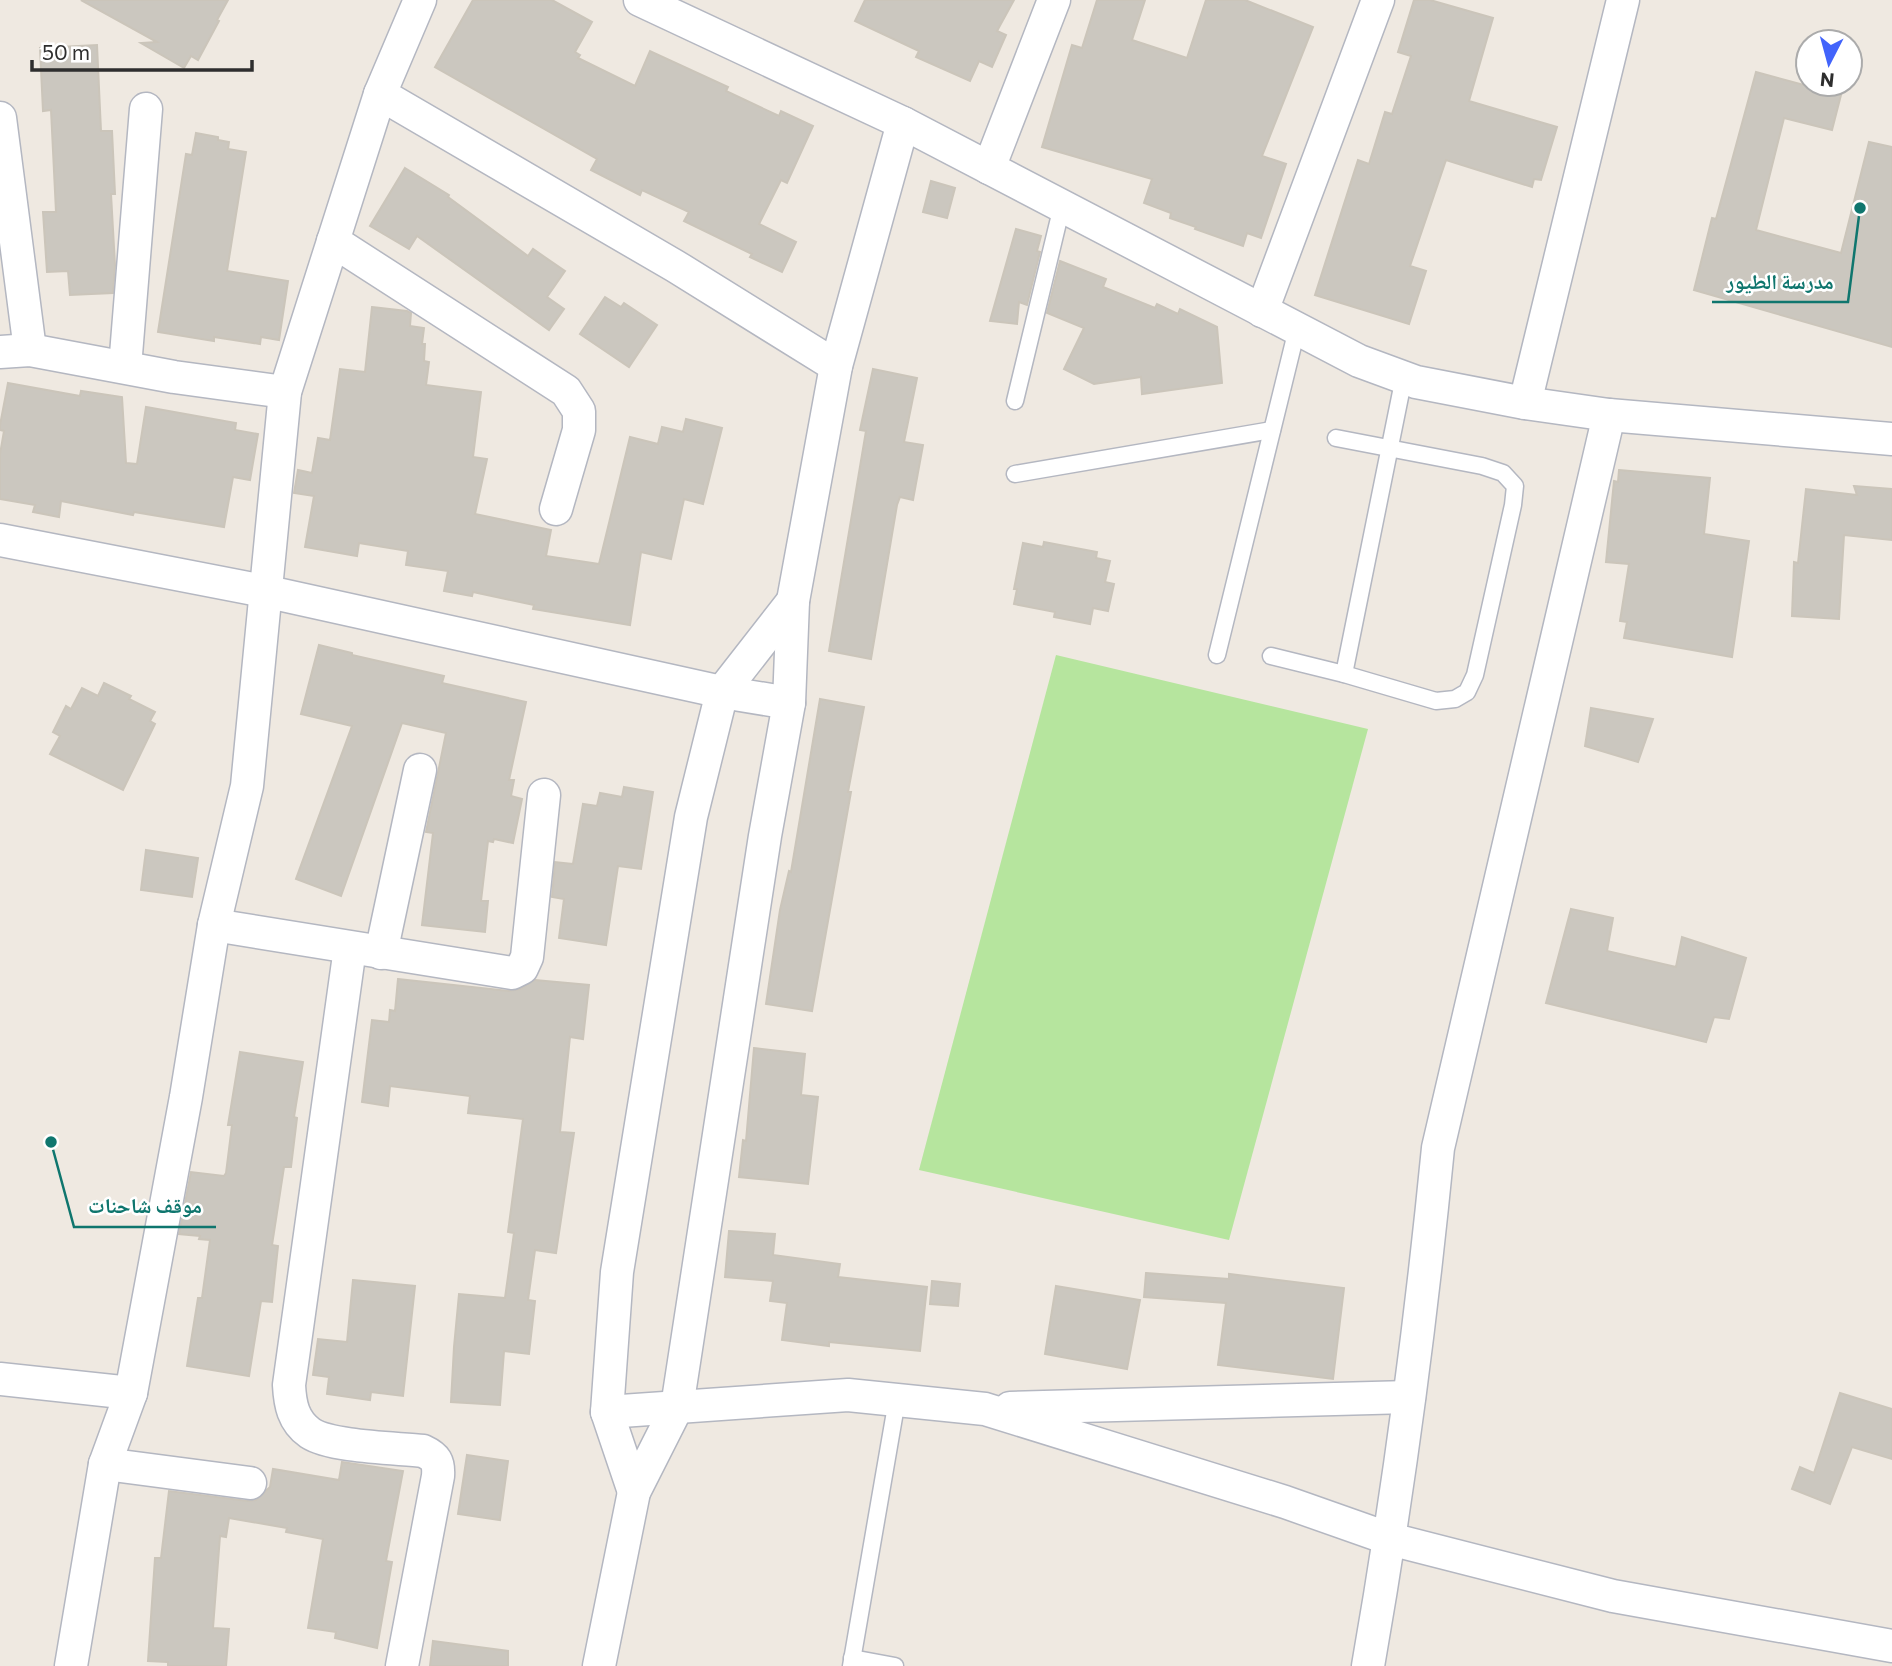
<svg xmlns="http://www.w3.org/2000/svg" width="1892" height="1666" viewBox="0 0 1892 1666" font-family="Commissioner,'Noto Naskh Arabic',sans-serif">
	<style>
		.green { fill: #b6e59e }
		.building { fill: #cbc7bf; stroke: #cbc5ba; stroke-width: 2 }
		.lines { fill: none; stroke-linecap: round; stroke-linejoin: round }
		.service-casing { stroke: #b4b7c1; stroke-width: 19 }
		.minor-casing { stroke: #b4b7c1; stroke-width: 35 }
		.service { stroke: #fff; stroke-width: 16 }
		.minor { stroke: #fff; stroke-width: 32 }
		.leader { fill: none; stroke: #0f766e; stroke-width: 2.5 }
		.callout-dot { fill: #0f766e; stroke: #fff; stroke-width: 2.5 }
		.callout-label { font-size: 21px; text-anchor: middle; font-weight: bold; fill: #0f766e; stroke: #fff; stroke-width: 5; stroke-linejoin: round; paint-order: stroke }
	</style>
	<rect width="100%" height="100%" fill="#efe9e1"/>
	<!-- green -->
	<path class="green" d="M1056,655L1368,729L1229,1240L919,1170Z"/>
	<!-- building -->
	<g class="building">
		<path d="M81,0H228L217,20L219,21L198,60L191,56L184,68L141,43L157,42Z"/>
		<path d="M473,0H552L592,22L575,52L580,55L578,58L635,86L650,51L728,87L726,91L779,116L781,111L813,126L787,183L781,180L759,224L796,242L782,272L750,257L752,254L684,221L689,212L642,190L640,195L591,170L597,159L435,67Z"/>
		<path d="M865,0H1014L997,31L1006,35L992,67L979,61L970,81L916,57L919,51L855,21Z"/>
		<path d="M1097,0H1145L1132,40L1187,58L1206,0H1245L1313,27L1262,156L1286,164L1261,238L1247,233L1243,246L1195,229L1196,227L1170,218L1171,213L1144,203L1152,179L1042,147L1072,45L1082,48Z"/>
		<path d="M1414,0H1430L1493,18L1469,101L1557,127L1541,180L1534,179L1532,187L1446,160L1410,266L1426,271L1409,324L1315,295L1358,160L1369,164L1385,112L1392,114L1411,56L1398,52Z"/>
		<path d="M97,45L101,131H112L115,194H111L115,265L113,293L70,295L68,271L47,272L43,212H56L51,110L43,111L40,48Z"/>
		<path d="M1756,72L1841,95L1832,130L1784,118L1756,230L1841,253L1869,142L1892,147V347L1694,290L1712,218L1716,219Z"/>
		<path d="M196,133L218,137V140L229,142L228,149L246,152L227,271L288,281L279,340L261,337L260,344L214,337V341L158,332L186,154L192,155Z"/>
		<path d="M405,168L449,195L448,197L528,256L533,249L565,271L547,297L564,309L549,330L417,236L409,249L370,226Z"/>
		<path d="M931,181L955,188L947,218L923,212Z"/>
		<path d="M1016,229L1041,236L1037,251L1040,252L1027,305L1019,302L1017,324L990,321Z"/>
		<path d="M1060,261L1106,279L1103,287L1155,308L1157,304L1178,314L1180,309L1217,327L1222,383L1142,394L1141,377L1094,384L1064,369L1084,328L1047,313Z"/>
		<path d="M605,297L621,307L624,303L657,325L629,367L580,334Z"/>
		<path d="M372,307L407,311L411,313L410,326L424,328L422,344H425L424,361L429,362L426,385L481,392L473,457L487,459L475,514L551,530L546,556L599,564L630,437L658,444L662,427L683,432L686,419L722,428L703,504L684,499L671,559L641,552L630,625L533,609L534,605L473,592L472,596L444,591L448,571L406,565L408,551L359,543L357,556L305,547L314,496L294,493L298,470L312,473L318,438L330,440L340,369L365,372Z"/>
		<path d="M873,369L917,378L904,442L923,445L913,500L900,497L897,505L871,659L829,651L866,431L860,430Z"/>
		<path d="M8,383L80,396L81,391L122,397L126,463L137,464L146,407L236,423L235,430L258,434L250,480L233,477L224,527L134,512L133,515L61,501L59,517L33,512L35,505L0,499V454L4,431L0,430V425Z"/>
		<path d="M1619,470L1710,478L1704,534L1749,541L1732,657L1624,638L1627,622L1620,621L1629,564L1606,562L1614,481L1618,482Z"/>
		<path d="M1854,486L1892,489V540L1844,535L1839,619L1792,616L1794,562L1798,563L1806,489L1857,495Z"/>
		<path d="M1044,542L1097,552L1096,558L1110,561L1105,582L1114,584L1108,611L1093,608L1090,624L1054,617L1055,612L1014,604L1017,589H1014L1023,543L1043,547Z"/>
		<path d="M319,645L352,653V655L444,676L442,683L526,702L509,780H514L511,796L522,799L513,843L494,839L493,842L488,841L481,901H488L485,932L422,925L433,833L426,832L446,733L402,723L341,896L296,879L352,726L301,714Z"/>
		<path d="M104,683L131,696L129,699L155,712L150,721L155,724L123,790L50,754L60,736L53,732L66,706L71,709L82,688L98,696Z"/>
		<path d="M820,699L864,707L848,792H851L812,1011L766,1004L780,910L789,871L791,872Z"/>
		<path d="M1591,708L1653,719L1638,762L1585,746Z"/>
		<path d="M624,787L653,792L641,869L618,866L606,945L559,938L564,899L552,897L555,862L573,864L583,804L597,806L600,793L622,797Z"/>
		<path d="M146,850L198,858L192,897L141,890Z"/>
		<path d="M1571,909L1613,918L1607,951L1676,967L1682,937L1746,958L1729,1019L1714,1017L1706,1042L1546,1003Z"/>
		<path d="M398,979L509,991L520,989L535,980L589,985L583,1039L570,1037L560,1132L574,1133L556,1253L535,1250L528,1300L535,1301L529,1354L504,1351L500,1405L451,1402L454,1347L459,1294L505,1298L514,1233L508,1232L523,1119L468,1113L470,1096L390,1086L388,1106L362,1102L372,1020L389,1022L390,1010L395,1011Z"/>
		<path d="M754,1048L805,1054L801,1095L818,1097L808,1184L739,1177L743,1140L746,1141Z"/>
		<path d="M240,1052L303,1062L294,1117L297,1118L291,1167H284L272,1245L278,1246L272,1302L261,1301L249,1376L187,1366L198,1298H202L210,1240L199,1239L200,1236L179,1234L191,1172L224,1176L226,1173L232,1125H228Z"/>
		<path d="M729,1231L775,1234L773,1255L840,1264L838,1277L927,1287L920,1351L829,1342V1346L782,1340L787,1303L770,1301L773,1281L725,1277Z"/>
		<path d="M1146,1273L1229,1279V1274L1344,1288L1333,1379L1218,1365L1226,1303L1144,1297Z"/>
		<path d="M353,1280L415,1286L403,1396L371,1392L370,1400L327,1394L329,1377L313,1375L318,1339L347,1342Z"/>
		<path d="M932,1281L960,1284L958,1306L930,1304Z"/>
		<path d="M1056,1286L1140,1300L1127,1369L1045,1354Z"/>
		<path d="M1840,1393L1892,1409V1459L1852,1447L1830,1504L1792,1489L1800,1467L1814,1473Z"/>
		<path d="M467,1455L508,1461L500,1520L458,1514Z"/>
		<path d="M342,1462L403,1471L386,1561L392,1562L377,1648L335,1638L336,1632L308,1628L323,1539L286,1532L287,1528L229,1518L226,1537L220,1536L213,1628L229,1629L226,1666H168V1662L148,1661L155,1558H161L169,1491L248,1501L256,1500L270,1487L273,1469L339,1480Z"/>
		<path d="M433,1641L508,1651V1666H430Z"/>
	</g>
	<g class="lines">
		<!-- service casing -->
		<g class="service-casing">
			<g id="service">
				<path d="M1015,401L1062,206"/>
				<path d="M1015,474L1272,430"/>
				<path d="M1217,655L1297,329"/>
				<path d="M1271,656L1344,674L1436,701L1455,699L1467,692L1475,675L1513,505L1515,486L1503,473L1482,466L1336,438"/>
				<path d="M1344,674L1404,377"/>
				<path d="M852,1658L895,1666"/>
				<path d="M851,1666L897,1400"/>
			</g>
		</g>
		<!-- minor casing -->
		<g class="minor-casing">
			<g id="minor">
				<path d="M420,0L380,94L675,266L836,366"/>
				<path d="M640,0L903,123L1359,361L1416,382L1525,403L1609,415L1892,439"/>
				<path d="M0,118L30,350"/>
				<path d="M989,168L1054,0"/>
				<path d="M333,241L566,391L579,411V430L556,509"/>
				<path d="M1262,311L1378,0"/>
				<path d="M0,352L30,350L174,377L285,392"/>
				<path d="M125,367L146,109"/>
				<path d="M1525,403L1623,0"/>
				<path d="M0,540L264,591L722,692L789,703"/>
				<path d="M214,925L512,973L522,968L527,957L544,795"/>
				<path d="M350,948L289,1385C290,1404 293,1421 310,1433C331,1447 396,1448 423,1451C436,1457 439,1462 438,1476L402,1666"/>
				<path d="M381,953L420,770"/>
				<path d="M0,1379L131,1393"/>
				<path d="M1010,1408L1409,1397"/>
				<path d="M607,1412L848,1395L985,1409L1285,1502L1390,1539L1613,1596L1892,1646"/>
				<path d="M105,1464L250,1483"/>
				<path d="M634,1492L607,1412L617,1272L691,817L722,692L793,601"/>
				<path d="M71,1666L105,1464L131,1393L186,1097L214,925L247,786L285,392L380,94"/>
				<path d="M599,1666L634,1492L677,1407L765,836L789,703L793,601L836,366L903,123"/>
				<path d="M1368,1666C1398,1495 1421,1322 1438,1148L1609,415"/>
			</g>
		</g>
		<!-- service -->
		<use href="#service" class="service"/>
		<!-- minor -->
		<use href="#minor" class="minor"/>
	</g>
	<!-- callouts -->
	<path class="leader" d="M1860 208L1848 302H1712M51 1142L74 1227H216"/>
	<g class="callout-dot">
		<circle cx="1860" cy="208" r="7"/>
		<circle cx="51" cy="1142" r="7"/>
	</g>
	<g class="callout-label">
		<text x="1780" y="289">مدرسة الطيور</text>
		<text x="145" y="1213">موقف شاحنات</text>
	</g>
	<!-- north arrow -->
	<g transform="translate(1829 63) rotate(186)"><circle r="33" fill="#ffffff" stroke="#ababab" stroke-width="2"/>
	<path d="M0-5L12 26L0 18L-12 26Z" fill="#4264fb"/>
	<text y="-10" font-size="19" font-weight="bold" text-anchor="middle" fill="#2e2e2e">N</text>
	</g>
	<!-- scale -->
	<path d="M32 60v10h220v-10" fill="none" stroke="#2e2e2e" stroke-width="3.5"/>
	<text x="42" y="60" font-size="21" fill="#2e2e2e" stroke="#ffffff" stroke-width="5" paint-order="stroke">50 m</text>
</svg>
